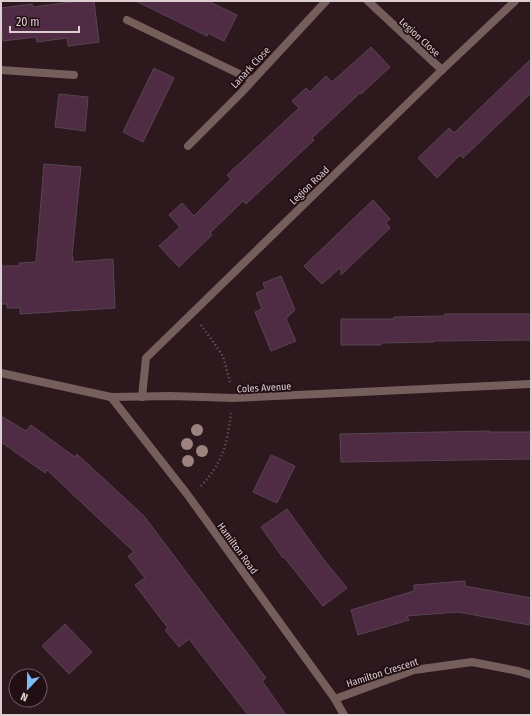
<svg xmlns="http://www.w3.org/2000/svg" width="532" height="716" viewBox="0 0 532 716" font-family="'Fira Sans Condensed',sans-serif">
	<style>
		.building { fill: #4f2b44; stroke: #584552 }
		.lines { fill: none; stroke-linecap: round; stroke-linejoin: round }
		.path { stroke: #726065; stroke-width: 2.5; stroke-dasharray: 1 3; stroke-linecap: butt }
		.lane { stroke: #755e5c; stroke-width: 8 }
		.street { stroke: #755e5c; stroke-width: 8 }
		.tree { fill: #9c837d }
		.labels { text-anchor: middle; stroke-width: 4; stroke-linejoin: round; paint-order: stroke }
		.street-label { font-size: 10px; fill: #dcced1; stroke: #220f14 }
	</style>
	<rect width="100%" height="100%" fill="#2c181d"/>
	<!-- building -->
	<g class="building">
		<path d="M78,1H94L99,42L68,46L67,38L37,42L36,37L3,41L1,27V8L32,4L33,7Z"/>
		<path d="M136,1H208L237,15L224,41L208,33L207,36Z"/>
		<path d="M371,47L390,67L361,94L360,93L312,138L314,140L246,204L243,201L210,233L212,235L179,267L159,246L180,227L169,215L182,203L194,216L231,179L227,175L299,108L292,101L306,88L310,92L326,76L332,82Z"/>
		<path d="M531,59V93L463,158L460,155L437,178L418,158L449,128L454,133Z"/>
		<path d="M154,68L174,78L143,142L123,132Z"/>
		<path d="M59,94L88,97L85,131L55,127Z"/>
		<path d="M44,164L81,167L72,256L73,257V262L113,259L115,308L20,314V308H7V304H1V266H19V263L36,262Z"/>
		<path d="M373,200L390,219L386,223L390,228L341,275V267L322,284L304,266Z"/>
		<path d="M281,276L295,310L286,319L296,341L271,351L255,312L262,309L256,293L265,289L263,283Z"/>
		<path d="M445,314H531V340L434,341V342L381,343V345H341V319H394V317L445,316Z"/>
		<path d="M1,416L26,431L31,425L75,457L77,454L144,516L266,678L262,681L286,715H248L189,639L179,647L165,630L168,628L135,585L145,578L128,556L134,552L47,470L45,473L1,442Z"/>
		<path d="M489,431V432H531V459L341,462L340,434Z"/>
		<path d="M271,455L295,466L277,503L253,492Z"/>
		<path d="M287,509L324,560L347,588L323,606L284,557L283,558L261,527Z"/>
		<path d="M465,581V586L531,598V612L529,625L458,612L407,616L409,620L358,635L351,610L414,591V585Z"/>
		<path d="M65,624L92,652L69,674L42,646Z"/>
	</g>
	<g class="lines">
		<!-- path -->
		<g class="path">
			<path d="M201,325L223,356L230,382"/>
			<path d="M201,486C223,462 227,445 231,413"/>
		</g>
		<!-- lane -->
		<g class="lane">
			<path d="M127,20L252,80"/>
			<path d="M1,70L74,75"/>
		</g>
		<!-- street -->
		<g class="street">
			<path d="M368,1L442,70"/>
			<path d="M188,146L241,93L326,1"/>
			<path d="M1,373L111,397L170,396L233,398L531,384"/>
			<path d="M111,397L187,494L335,699L344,715"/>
			<path d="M142,397L146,358L442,70L515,1"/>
			<path d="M335,699L414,670L472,662L518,671L531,675"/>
		</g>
	</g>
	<!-- trees -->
	<g class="tree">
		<circle cx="197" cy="430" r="6"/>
		<circle cx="187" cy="444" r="6"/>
		<circle cx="202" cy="451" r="6"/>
		<circle cx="188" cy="461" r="6"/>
	</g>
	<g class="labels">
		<!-- street labels -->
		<g class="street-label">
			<text transform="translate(420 37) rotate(43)" y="4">Legion Close</text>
			<text transform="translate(250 67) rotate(-47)" y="4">Lanark Close</text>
			<text transform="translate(309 185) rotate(-44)" y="4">Legion Road</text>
			<text transform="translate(264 387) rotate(-3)" y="4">Coles Avenue</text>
			<text transform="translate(238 548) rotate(54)" y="4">Hamilton Road</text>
			<text transform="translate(382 672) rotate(-18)" y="4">Hamilton Crescent</text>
		</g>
	</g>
	<!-- border -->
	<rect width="532" height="716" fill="none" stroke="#dcced1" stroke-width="4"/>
	<!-- north arrow -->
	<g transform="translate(28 688) rotate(202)"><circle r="19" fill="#220f14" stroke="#6c5b60"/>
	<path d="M0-3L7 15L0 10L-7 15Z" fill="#7bbef8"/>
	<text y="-6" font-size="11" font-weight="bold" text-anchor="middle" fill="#dcced1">N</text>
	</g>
	<!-- scale -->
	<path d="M10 26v6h69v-6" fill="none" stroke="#dcced1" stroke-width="2"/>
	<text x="16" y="26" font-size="12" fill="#dcced1" stroke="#220f14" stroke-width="3" paint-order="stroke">20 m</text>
</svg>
